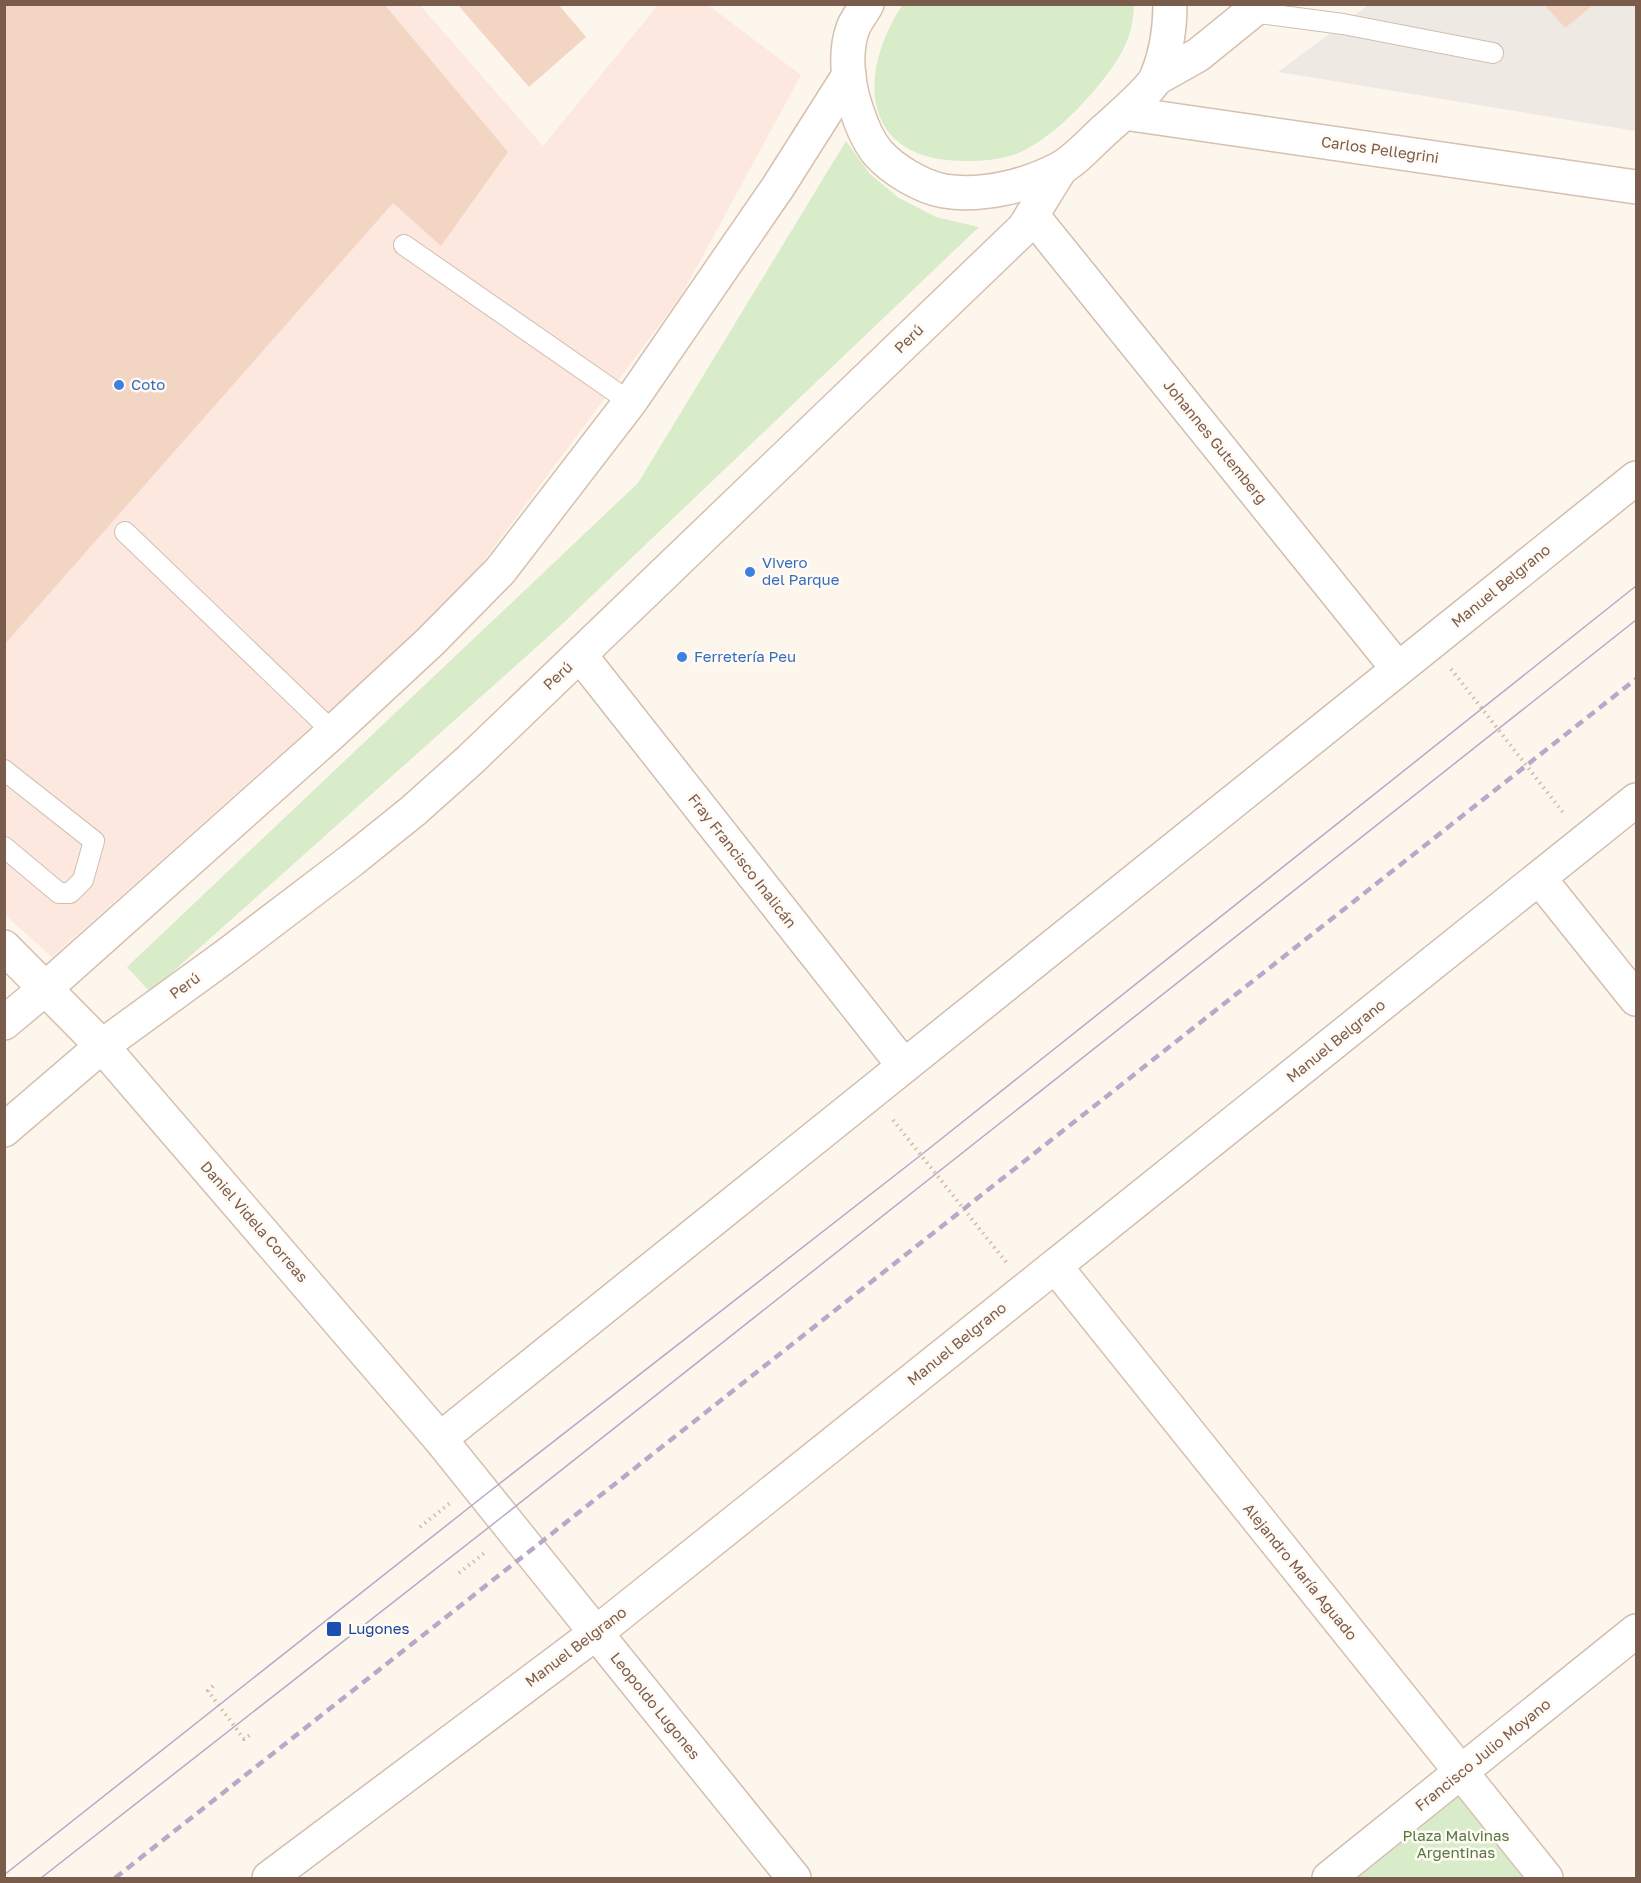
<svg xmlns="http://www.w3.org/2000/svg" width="1641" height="1883" viewBox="0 0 1641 1883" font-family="'Golos Text',sans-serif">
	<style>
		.commercial { fill: #fde8e0 }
		.industrial { fill: #efe9e4 }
		.green { fill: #d8ecc9 }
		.building { fill: #f3d5c3 }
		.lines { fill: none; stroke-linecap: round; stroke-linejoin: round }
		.lane-casing { stroke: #d1beb0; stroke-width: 22 }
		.street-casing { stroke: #d1beb0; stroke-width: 36 }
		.secondary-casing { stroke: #d6c0b0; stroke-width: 36 }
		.path { stroke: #d9b8a5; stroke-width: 4; stroke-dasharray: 1.5 4.5; stroke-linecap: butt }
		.lane { stroke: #fff; stroke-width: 20 }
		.street { stroke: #fff; stroke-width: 33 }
		.secondary { stroke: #fff; stroke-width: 33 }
		.tram { stroke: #b9a8c9; stroke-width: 1.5 }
		.rail { stroke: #b9a8c9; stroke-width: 4.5; stroke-dasharray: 9 6; stroke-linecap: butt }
		.shop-dot { fill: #3f7fe0; stroke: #fffaf3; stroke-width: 2 }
		.transit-dot { fill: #1a4fb4; stroke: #fffaf3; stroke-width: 2 }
		.labels { text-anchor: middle; stroke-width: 5; stroke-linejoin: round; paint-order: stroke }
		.street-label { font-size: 15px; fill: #7a5c4d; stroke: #fffaf3 }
		.shop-label { font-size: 15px; fill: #366cbe; stroke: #fffaf3; text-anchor: start }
		.transit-label { font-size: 15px; fill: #164399; stroke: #fffaf3; text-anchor: start }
		.park-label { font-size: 15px; fill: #537a41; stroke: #fffaf3 }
	</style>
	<rect width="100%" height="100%" fill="#fdf6ec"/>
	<!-- commercial -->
	<path class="commercial" d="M5,5H420L543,146L658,5H708L801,75L681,296L456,598L52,957L5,915Z"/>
	<!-- industrial -->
	<path class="industrial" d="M1368,5H1636V131L1278,72Z"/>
	<!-- green -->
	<g class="green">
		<path d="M903,4H1134V5C1133,42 1116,65 1093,92C1073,115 1050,137 1023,151C1006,159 985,161 966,161C862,162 855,76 903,4Z"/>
		<path d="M846,141L870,174L899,198L936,217L979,227L559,627L150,992L127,967L638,483Z"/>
		<path d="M1461,1795L1528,1878H1358Z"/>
	</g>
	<!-- building -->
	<g class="building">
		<path d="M4,4H384L508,152L441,246L393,203L4,645Z"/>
		<path d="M457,4H558L586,37L529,87Z"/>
		<path d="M1544,4H1594L1565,28Z"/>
	</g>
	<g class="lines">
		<!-- lane casing -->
		<g class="lane-casing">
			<g id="lane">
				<path d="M1252,12L1343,24L1493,53"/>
				<path d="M404,245L630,402"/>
				<path d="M125,532L333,732"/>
				<path d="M4,770L94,841L83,880L70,893H59L4,847"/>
			</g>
		</g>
		<!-- street casing -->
		<g class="street-casing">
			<g id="street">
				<path d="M1032,215L1398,669"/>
				<path d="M580,655L904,1066"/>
				<path d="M1539,878L1636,999"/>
				<path d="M1055,1266L1636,800"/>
				<path d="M440,1439L1636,478"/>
				<path d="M269,1878L596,1633L794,1878"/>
				<path d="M1329,1878L1636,1631"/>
			</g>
		</g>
		<!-- secondary casing -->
		<g class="secondary-casing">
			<g id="secondary">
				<path d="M867,4C863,12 856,20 853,28C844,52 848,85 856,108C861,124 867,140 878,153C893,170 922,187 944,191C982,197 1026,186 1059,169C1075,161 1093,140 1107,128C1119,117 1152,89 1157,76C1166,54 1170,27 1170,4"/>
				<path d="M1157,78L1198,55L1261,4"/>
				<path d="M1124,113L1636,187"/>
				<path d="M4,947L102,1046L440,1439L596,1633L1055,1266L1546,1878"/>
				<path d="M4,1023L46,988L333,732L430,642L500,571L630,402L778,187L849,75"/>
				<path d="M4,1130L102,1046L227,955L352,860L413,811L470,760L1024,228L1061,168"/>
			</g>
		</g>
		<!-- path -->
		<g class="path">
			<path d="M1451,669L1565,815"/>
			<path d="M893,1120L1006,1262"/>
			<path d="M420,1527L450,1503"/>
			<path d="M459,1573L487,1551"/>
			<path d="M213,1686L208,1691L244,1739L250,1735"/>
		</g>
		<!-- lane -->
		<use href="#lane" class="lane"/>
		<!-- street -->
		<use href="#street" class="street"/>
		<!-- secondary -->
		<use href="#secondary" class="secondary"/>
		<!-- tram -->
		<g class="tram">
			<path d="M4,1875L485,1495L921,1155L1636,586"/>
			<path d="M41,1878L502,1517L1636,620"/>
		</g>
		<!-- rail -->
		<path class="rail" d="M115,1878L1636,679"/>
	</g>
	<!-- markers -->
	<g class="shop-dot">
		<circle cx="119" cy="385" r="6"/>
		<circle cx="750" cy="572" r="6"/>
		<circle cx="682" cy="657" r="6"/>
	</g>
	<rect class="transit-dot" x="326" y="1621" width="16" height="16" rx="3"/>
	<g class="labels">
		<!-- street labels -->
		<g class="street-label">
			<text transform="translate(1380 150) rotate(8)" y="5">Carlos Pellegrini</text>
			<text transform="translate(909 339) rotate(-44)" y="5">Perú</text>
			<text transform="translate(1215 442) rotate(51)" y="5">Johannes Gutemberg</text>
			<text transform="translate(1501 586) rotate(-39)" y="5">Manuel Belgrano</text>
			<text transform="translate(558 676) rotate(-43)" y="5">Perú</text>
			<text transform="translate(742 861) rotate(52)" y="5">Fray Francisco Inalicán</text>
			<text transform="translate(185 986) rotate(-36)" y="5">Perú</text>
			<text transform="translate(1336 1041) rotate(-39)" y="5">Manuel Belgrano</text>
			<text transform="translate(254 1222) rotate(49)" y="5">Daniel Videla Correas</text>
			<text transform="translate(957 1344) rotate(-39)" y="5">Manuel Belgrano</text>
			<text transform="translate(1300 1572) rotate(51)" y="5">Alejandro María Aguado</text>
			<text transform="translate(576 1647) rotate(-37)" y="5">Manuel Belgrano</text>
			<text transform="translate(655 1706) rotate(51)" y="5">Leopoldo Lugones</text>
			<text transform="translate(1483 1755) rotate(-39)" y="5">Francisco Julio Moyano</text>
		</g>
		<!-- shop labels -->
		<g class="shop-label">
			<text x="131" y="390">Coto</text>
			<text x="762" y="568">Vivero<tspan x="762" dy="17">del Parque</tspan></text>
			<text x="694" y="662">Ferretería Peu</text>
		</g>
		<!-- transit labels -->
		<g class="transit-label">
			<text x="348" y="1634">Lugones</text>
		</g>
		<!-- park labels -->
		<g class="park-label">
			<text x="1456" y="1841">Plaza Malvinas<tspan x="1456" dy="17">Argentinas</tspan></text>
		</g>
	</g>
	<!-- border -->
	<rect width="1641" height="1883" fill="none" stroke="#7a5c4d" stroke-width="12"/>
</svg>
